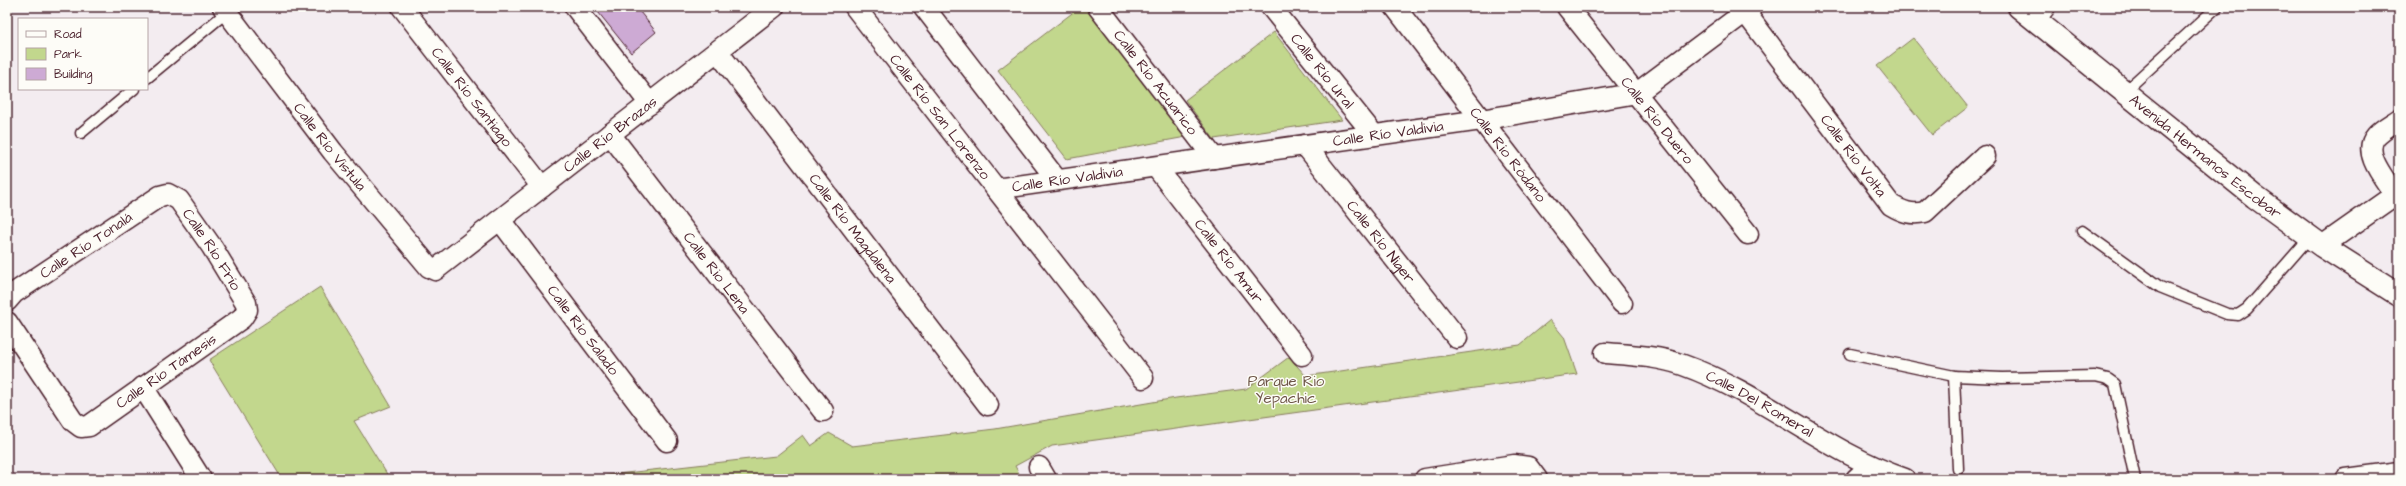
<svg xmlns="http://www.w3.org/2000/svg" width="2406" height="486" viewBox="0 0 2406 486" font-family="'Architects Daughter',sans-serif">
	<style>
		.green { fill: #c2d78d; stroke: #867b5c }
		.building { fill: #cdaad4; stroke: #4a1f2b }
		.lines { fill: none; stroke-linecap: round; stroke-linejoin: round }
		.service-casing { stroke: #4a1f2b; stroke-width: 13 }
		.minor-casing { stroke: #4a1f2b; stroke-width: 23 }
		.primary-casing { stroke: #4a1f2b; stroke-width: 25 }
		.service { stroke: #fdfcf7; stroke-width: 10 }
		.minor { stroke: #fdfcf7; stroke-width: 20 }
		.primary { stroke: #fdfcf7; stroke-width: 22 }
		.labels { text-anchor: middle; stroke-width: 3; stroke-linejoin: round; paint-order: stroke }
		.street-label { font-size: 15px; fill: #4a1f2b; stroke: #fdfcf7 }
		.park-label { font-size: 15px; fill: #6e5648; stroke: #fdfcf7 }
	</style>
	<rect width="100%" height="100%" fill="#f3ecf0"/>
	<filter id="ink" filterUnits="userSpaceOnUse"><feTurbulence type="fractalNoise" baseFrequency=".025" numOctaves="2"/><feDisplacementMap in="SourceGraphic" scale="8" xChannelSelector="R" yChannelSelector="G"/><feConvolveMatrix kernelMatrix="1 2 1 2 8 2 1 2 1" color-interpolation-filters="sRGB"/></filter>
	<g filter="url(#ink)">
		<!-- green -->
		<g class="green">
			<path d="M1080,7H1085L1186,137L1067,159L998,70Z"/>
			<path d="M1274,32L1342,120L1214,139L1185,100Z"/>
			<path d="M1913,38L1968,107L1932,135L1877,66Z"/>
			<path d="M320,287L391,406L354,421L390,479H282L209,360Z"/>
			<path d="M1550,320L1564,337L1577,374L1052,446L1015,466L1022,479H792L790,477L773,479H573L776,456L803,435L811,446L829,433L852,446L995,429L1176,398L1246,389L1289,357L1306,376L1520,345Z"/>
		</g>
		<!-- building -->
		<path class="building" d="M594,7H636L656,32L631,53Z"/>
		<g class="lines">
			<!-- service casing -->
			<g class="service-casing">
				<g id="service">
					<path d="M147,78L227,12"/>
					<path d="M2124,92L2217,7"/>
					<path d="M81,133L134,89"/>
					<path d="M2082,231L2160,287L2227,314L2238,315L2247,309L2310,237"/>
					<path d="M1850,354L1954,376L2002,378L2095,376L2108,379L2115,384L2135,479"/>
					<path d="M1954,376L1958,469"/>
				</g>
			</g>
			<!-- minor casing -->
			<g class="minor-casing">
				<g id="minor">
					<path id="s1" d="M223,7L333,152L429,267L435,270L774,7"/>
					<path id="s2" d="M402,7L542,187"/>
					<path d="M575,7L650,104"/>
					<path id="s3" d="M855,7L1143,378"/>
					<path d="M924,7L1057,180"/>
					<path id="s4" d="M1098,7L1214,158"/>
					<path id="s5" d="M1271,7L1374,135"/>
					<path id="s6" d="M1395,7L1622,303"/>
					<path id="s7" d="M1567,7L1748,234"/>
					<path id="s8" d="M1745,12L1891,205C1903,212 1911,215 1925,212L1985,156"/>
					<path d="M2035,19L2045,7"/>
					<path id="s9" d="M718,52L988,405"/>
					<path id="s10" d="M610,134L823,411"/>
					<path id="s11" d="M1305,145L1457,338"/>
					<path id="s12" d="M1156,167L1302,355"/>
					<path id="s13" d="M996,189L1481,120L1637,93L1752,7"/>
					<path d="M2395,195C2386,180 2361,153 2376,136C2382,129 2392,124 2399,119"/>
					<path id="s14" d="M500,220L667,441"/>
					<path d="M2322,246L2399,192"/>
					<path id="s15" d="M7,301L14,293L160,196L168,194L179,200L212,247L246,303L247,310L242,318L89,426L81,427L73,421L7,322"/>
					<path id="s16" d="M1605,353C1631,355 1658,356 1683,365C1762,393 1826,452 1905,479"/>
					<path d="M143,387L201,479"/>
					<path d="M1039,467L1046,479"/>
					<path d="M1425,479L1514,465L1528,467L1537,479"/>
					<path d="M1856,479L1870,466"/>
					<path d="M2346,479L2399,472"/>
				</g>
			</g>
			<!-- primary casing -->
			<g class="primary-casing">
				<g id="primary">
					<path id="s17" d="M2019,7L2255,197L2322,246L2399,295"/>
				</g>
			</g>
			<!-- service -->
			<use href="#service" class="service"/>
			<!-- minor -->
			<use href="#minor" class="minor"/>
			<!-- primary -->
			<use href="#primary" class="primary"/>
		</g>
	</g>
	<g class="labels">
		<!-- street labels -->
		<g class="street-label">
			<text dy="5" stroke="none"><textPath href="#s5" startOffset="82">Calle Río Ural</textPath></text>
			<text dy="5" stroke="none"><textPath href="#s4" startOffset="95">Calle Río Acuarico</textPath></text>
			<text dy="5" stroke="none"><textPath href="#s2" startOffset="114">Calle Río Santiago</textPath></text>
			<text dy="5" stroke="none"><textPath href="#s3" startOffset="139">Calle Río San Lorenzo</textPath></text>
			<text dy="5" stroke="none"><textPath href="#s7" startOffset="145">Calle Río Duero</textPath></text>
			<text dy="5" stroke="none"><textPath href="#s1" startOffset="560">Calle Río Brazas</textPath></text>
			<text dy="5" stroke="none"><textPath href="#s13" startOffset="396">Calle Río Valdivia</textPath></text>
			<text dy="5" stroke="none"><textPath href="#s1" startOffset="176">Calle Río Vistula</textPath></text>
			<text dy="5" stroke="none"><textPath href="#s6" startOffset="186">Calle Río Ródano</textPath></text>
			<text dy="5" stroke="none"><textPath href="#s8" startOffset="180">Calle Río Volta</textPath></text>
			<text dy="5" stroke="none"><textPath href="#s17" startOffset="239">Avenida Hermanos Escobar</textPath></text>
			<text dy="5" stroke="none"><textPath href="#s13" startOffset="72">Calle Río Valdivia</textPath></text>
			<text dy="5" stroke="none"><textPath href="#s9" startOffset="222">Calle Río Magdalena</textPath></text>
			<text dy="5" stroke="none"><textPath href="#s11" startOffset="123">Calle Río Niger</textPath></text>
			<text dy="5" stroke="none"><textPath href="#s15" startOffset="97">Calle Río Tonalá</textPath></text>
			<text dy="5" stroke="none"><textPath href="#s15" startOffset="266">Calle Río Frío</textPath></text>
			<text dy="5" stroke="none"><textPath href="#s12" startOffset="119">Calle Río Amur</textPath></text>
			<text dy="5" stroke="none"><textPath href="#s10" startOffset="175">Calle Rio Lena</textPath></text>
			<text dy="5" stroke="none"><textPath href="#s14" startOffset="138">Calle Río Salado</textPath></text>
			<text transform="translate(166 371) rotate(-35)" y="5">Calle Río Támesis</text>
			<text dy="5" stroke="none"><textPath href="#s16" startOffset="165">Calle Del Romeral</textPath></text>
		</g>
		<!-- park labels -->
		<g class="park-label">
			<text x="1286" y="386">Parque Rio<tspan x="1286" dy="17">Yepachic</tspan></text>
		</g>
	</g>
	<!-- margin -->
	<rect width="2406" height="486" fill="none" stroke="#fdfcf7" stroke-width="24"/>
	<rect x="12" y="12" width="2382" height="462" fill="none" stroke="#4a1f2b" stroke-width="1.5" filter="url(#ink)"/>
	<!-- legend -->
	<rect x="18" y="18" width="130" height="72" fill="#fdfcf7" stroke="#b5a4a5"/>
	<rect x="26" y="31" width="20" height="6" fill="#fdfcf7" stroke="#b5a4a5"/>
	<text x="54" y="38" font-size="12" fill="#4a1f2b">Road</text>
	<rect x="26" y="48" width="20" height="12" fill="#c2d78d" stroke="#b5a4a5"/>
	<text x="54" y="58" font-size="12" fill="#4a1f2b">Park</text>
	<rect x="26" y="68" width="20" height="12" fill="#cdaad4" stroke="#b5a4a5"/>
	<text x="54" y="78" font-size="12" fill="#4a1f2b">Building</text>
</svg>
